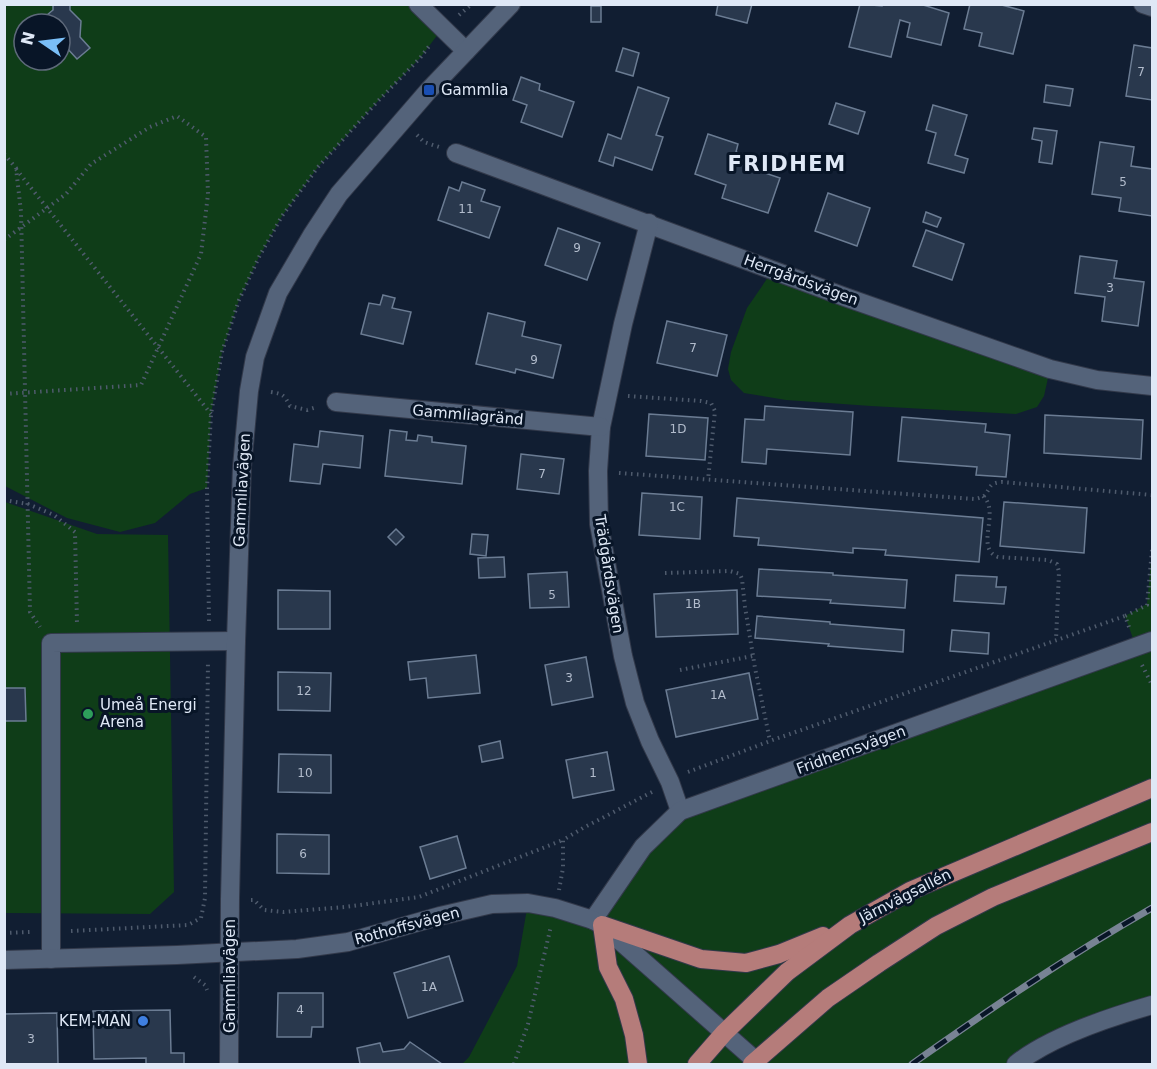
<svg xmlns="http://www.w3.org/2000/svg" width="1157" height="1069" viewBox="0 0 1157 1069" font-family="'DejaVu Sans',sans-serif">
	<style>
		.green { fill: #0f3d18; fill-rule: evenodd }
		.building { fill: #29384d; stroke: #6b7c93; stroke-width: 1.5 }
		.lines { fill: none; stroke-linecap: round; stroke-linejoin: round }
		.minor-casing { stroke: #32394a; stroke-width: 20 }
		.major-casing { stroke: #32394a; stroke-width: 20 }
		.path { stroke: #4f5b6d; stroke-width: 4; stroke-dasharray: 1.5 4.5; stroke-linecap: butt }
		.minor { stroke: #54637a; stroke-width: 18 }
		.major { stroke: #b57c7a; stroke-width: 18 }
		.rail-casing { stroke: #788394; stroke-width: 7 }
		.rail { stroke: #081527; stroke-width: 4.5; stroke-dasharray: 14; stroke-linecap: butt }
		.transit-dot { fill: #1a4fb4; stroke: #081527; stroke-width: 2 }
		.leisure-dot { fill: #2e9e5b; stroke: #081527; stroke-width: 2 }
		.shop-dot { fill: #3f7fe0; stroke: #081527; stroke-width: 2 }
		.labels { text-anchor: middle; stroke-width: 6; stroke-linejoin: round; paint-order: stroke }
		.number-label { font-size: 12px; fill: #b2bccc }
		.poi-label { font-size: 15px; fill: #dfe8f6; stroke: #081527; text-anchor: start }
		.street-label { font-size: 15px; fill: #dfe8f6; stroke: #081527 }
		.district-label { font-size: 21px; font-weight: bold; letter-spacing: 1.5px; fill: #dfe8f6; stroke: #081527 }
	</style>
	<rect width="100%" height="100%" fill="#111e32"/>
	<!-- green -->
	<g class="green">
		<path d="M4,5H418L442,29L420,58L378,101L318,167L282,216L259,257L239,300L222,352L211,414L207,488L190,494L155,523L120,532L67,518L5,486ZM24,24H60V60H24Z"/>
		<path d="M773,270L1050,369L1044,396L1037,407L1016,414L871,406L786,400L744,393L731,380L728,369L731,352L747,308Z"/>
		<path d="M5,502L97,534L168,535L174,892L150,914L5,913Z"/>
		<path d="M1152,550V1005L1016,1064H462L469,1057L517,966L528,903L593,920L680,811L1136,647L1125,616L1147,604Z"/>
	</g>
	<!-- building -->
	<g class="building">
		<path d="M53,4H70V10L81,21L80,37L90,48L77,59L66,47H60V24H41V20L53,10Z"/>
		<path d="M718,4H752L747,23L716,15Z"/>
		<path d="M860,4L882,6V4H920L949,13L941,45L907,37L910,23L900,20L891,57L849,47Z"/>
		<path d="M970,4H998L1024,11L1013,54L979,46L982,33L964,29Z"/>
		<rect x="591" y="6" width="10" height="16"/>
		<path d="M1134,45L1152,48V100L1126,96Z"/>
		<path d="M623,48L639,53L633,76L616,71Z"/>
		<path d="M521,77L540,84L539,90L574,102L562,137L521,122L527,105L513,100Z"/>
		<path d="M1046,85L1073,89L1070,106L1044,102Z"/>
		<path d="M638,87L669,98L656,135L663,137L652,170L615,157L613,166L599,161L608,134L621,139Z"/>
		<path d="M836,103L865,112L858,134L829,124Z"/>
		<path d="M933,105L967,115L955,155L968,159L964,173L928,163L936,133L926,130Z"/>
		<path d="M1034,128L1057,131L1052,164L1039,162L1042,141L1032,139Z"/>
		<path d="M708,134L738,144L736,152L744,155L741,165L780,178L768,213L722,198L726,185L695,174Z"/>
		<path d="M1100,142L1134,147L1131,166L1152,169V216L1119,211L1121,198L1092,194Z"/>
		<path d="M462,182L485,190L481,201L500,207L489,238L438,220L449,187L459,191Z"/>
		<path d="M828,193L870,208L857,246L815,231Z"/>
		<path d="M926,212L941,218L937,227L923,222Z"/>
		<path d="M558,228L600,243L587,280L545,265Z"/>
		<path d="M926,230L964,244L952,280L913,266Z"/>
		<path d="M1080,256L1117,261L1114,278L1144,282L1138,326L1102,321L1105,297L1075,293Z"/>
		<path d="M383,295L395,298L392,308L411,312L403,344L361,334L369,303L380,305Z"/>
		<path d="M488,313L525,322L522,336L561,345L553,378L516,369L515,373L476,364Z"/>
		<path d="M667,321L727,335L717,376L657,363Z"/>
		<path d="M765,406L853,412L850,455L767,449L766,464L742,462L745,419L764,420Z"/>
		<path d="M649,414L708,418L705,460L646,456Z"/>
		<path d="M1045,415L1143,420L1141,459L1044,453Z"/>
		<path d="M902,417L986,424L985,432L1010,435L1006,477L976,475L977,467L898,461Z"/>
		<path d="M390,430L407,432L406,440L417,441L418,435L432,437V442L466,446L462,484L385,476Z"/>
		<path d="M320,431L363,436L360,468L323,464L320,484L290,481L294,444L318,447Z"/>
		<path d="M521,454L564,459L559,494L517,489Z"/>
		<path d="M642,493L702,497L700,539L639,535Z"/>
		<path d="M737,498L983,518L979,562L885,555L886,550L853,548V553L758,545L759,538L734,536Z"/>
		<path d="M1004,502L1087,508L1084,553L1000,546Z"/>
		<path d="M396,529L404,537L396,545L388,537Z"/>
		<path d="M472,534L488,535L486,556L470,554Z"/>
		<path d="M504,557L505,577L479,578L478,558Z"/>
		<path d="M759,569L833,573V575L907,580L905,608L830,603L831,600L757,596Z"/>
		<path d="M567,572L569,607L530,608L528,574Z"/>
		<path d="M956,575L997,577L996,587H1006L1004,604L954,601Z"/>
		<path d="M278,590L330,591V629H278Z"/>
		<path d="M737,590L738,634L656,637L654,594Z"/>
		<path d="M757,616L830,622V624L904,630L903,652L828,646L829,644L755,638Z"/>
		<path d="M952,630L989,633L988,654L950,651Z"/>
		<path d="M476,655L480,693L428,698L426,678L410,680L408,662Z"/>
		<path d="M586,657L593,697L552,705L545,665Z"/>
		<path d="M278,672L331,673L330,711L278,710Z"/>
		<path d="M749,673L758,719L676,737L666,690Z"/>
		<path d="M4,688H25L26,721H4Z"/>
		<path d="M500,741L503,758L482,762L479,746Z"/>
		<path d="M607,752L614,790L573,798L566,760Z"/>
		<path d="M279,754L331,755V793L278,792Z"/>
		<path d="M277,834L329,835V874L277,873Z"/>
		<path d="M457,836L466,868L430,879L420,847Z"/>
		<path d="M449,956L463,1001L408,1018L394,973Z"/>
		<path d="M278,993H323V1027H312L311,1037H277Z"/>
		<path d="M170,1010L171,1053H184V1064H146V1058L94,1059L93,1011Z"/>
		<path d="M57,1013L58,1064H4V1014Z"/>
		<path d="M410,1042L442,1064H360L357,1048L380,1043L383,1052L404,1049Z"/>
	</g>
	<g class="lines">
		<!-- minor casing -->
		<g class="minor-casing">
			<g id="minor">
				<path d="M418,4L466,51"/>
				<path d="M1143,4L1152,7"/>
				<path d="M456,153L845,297L1050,369L1097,380L1152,386"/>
				<path d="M649,223L623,324L601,427L598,471L599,524L623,656L635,703L650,741L670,782L680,811"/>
				<path d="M336,402L601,427"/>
				<path d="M593,920L643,847L680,811L1152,641"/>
				<path d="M51,959V643L236,641"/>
				<path d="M4,960L177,955L297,949L348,942L440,916L492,904L528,903L555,908L593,920L602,925L755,1060"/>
				<path d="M229,1064L230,899L236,641L242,467L249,391L255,357L278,293L312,235L339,194L429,90L511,4"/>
				<path d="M1016,1064C1051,1036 1110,1017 1152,1005"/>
			</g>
		</g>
		<!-- major casing -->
		<g class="major-casing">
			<g id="major">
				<path d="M638,1064L634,1035L624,999L608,967L602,925L701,959L746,963L779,954L823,936"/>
				<path d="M697,1064L724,1033L787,972L850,925L910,891L1152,788"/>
				<path d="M752,1064L828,998L879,963L936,926L993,897L1152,832"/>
			</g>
		</g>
		<!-- path -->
		<g class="path">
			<path d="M459,15L472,4"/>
			<path d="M417,135L424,142L439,147"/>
			<path d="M4,154L16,168L21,212L30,612L40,627"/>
			<path d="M16,169L211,414"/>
			<path d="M4,240L66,194L91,164L150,127L177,116L206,137L208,194L201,254L141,385L4,394"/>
			<path d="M271,392C283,394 284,395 290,406L307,410L317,407"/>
			<path d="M628,396L701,401L711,403L715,411L708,480"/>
			<path d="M619,473L974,499C976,499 983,497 984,496C991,488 988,483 1002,482L1152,495"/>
			<path d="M983,496C1001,512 974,548 998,557L1048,560L1057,564L1059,572L1056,640"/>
			<path d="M4,500L28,504L54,515L75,532L77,624"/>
			<path d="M665,573L730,571L740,574L742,579L745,607L755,668L770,741"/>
			<path d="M209,621L207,488L211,414L222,352L239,300L259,257L282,216L318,167L378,101L420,58L430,45"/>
			<path d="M1129,627L1125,616L1147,605L1152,550"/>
			<path d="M1142,665L1152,685"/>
			<path d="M680,670L753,656"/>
			<path d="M688,772L770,741L1125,616"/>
			<path d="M559,890L563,868V840L583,828L652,792"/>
			<path d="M251,900H254L264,910L283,912L345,907L419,897L563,840"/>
			<path d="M71,931L188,925L201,918L205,898L208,662"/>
			<path d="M4,933L31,932"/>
			<path d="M194,977L205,985L207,990"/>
			<path d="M514,1064L528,1024L551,926"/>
		</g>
		<!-- minor -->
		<use href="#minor" class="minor"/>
		<!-- major -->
		<use href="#major" class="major"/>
		<!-- rail casing -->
		<g class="rail-casing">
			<path id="rail" d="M912,1064C990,1009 1069,955 1152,908"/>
		</g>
		<!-- rail -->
		<use href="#rail" class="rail"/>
	</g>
	<!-- markers -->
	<rect class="transit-dot" x="423" y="84" width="12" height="12" rx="3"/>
	<circle class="leisure-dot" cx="88" cy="714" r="6"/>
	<circle class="shop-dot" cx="143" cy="1021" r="6"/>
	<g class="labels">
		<!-- number labels -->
		<g class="number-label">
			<text x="1141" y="76">7</text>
			<text x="1123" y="186">5</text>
			<text x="466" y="213">11</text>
			<text x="577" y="252">9</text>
			<text x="1110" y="292">3</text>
			<text x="693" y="352">7</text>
			<text x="534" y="364">9</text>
			<text x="678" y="433">1D</text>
			<text x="542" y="478">7</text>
			<text x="677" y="511">1C</text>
			<text x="552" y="599">5</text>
			<text x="693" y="608">1B</text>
			<text x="569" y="682">3</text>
			<text x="304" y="695">12</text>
			<text x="718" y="699">1A</text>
			<text x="305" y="777">10</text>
			<text x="593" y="777">1</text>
			<text x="303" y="858">6</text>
			<text x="429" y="991">1A</text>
			<text x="300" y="1014">4</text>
			<text x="31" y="1043">3</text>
		</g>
		<!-- poi labels -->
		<g class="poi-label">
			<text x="441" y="95">Gammlia</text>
			<text x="100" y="710">Umeå Energi<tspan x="100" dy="17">Arena</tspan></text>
			<text x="131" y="1026" text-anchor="end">KEM-MAN</text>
		</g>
		<!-- street labels -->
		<g class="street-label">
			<text transform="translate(801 280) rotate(20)" y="5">Herrgårdsvägen</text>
			<text transform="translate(468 415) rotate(5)" y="5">Gammliagränd</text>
			<text transform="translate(242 490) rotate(-87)" y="5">Gammliavägen</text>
			<text transform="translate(609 574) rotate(81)" y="5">Trädgårdsvägen</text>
			<text transform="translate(851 750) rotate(-20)" y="5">Fridhemsvägen</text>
			<text transform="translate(905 896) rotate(-27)" y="5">Järnvägsallén</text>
			<text transform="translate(407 926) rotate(-15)" y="5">Rothoffsvägen</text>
			<text transform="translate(230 976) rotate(-90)" y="5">Gammliavägen</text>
		</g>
		<!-- district labels -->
		<g class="district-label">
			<text x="787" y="171">FRIDHEM</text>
		</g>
	</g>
	<!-- border -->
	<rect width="1157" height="1069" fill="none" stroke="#dfe8f6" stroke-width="12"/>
	<!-- north arrow -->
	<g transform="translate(42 42) rotate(284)"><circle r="28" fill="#081527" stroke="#5e697a" stroke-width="1.5"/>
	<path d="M0-4.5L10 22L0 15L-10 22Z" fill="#7abff8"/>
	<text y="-9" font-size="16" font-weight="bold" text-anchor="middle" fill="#dfe8f6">N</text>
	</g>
</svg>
